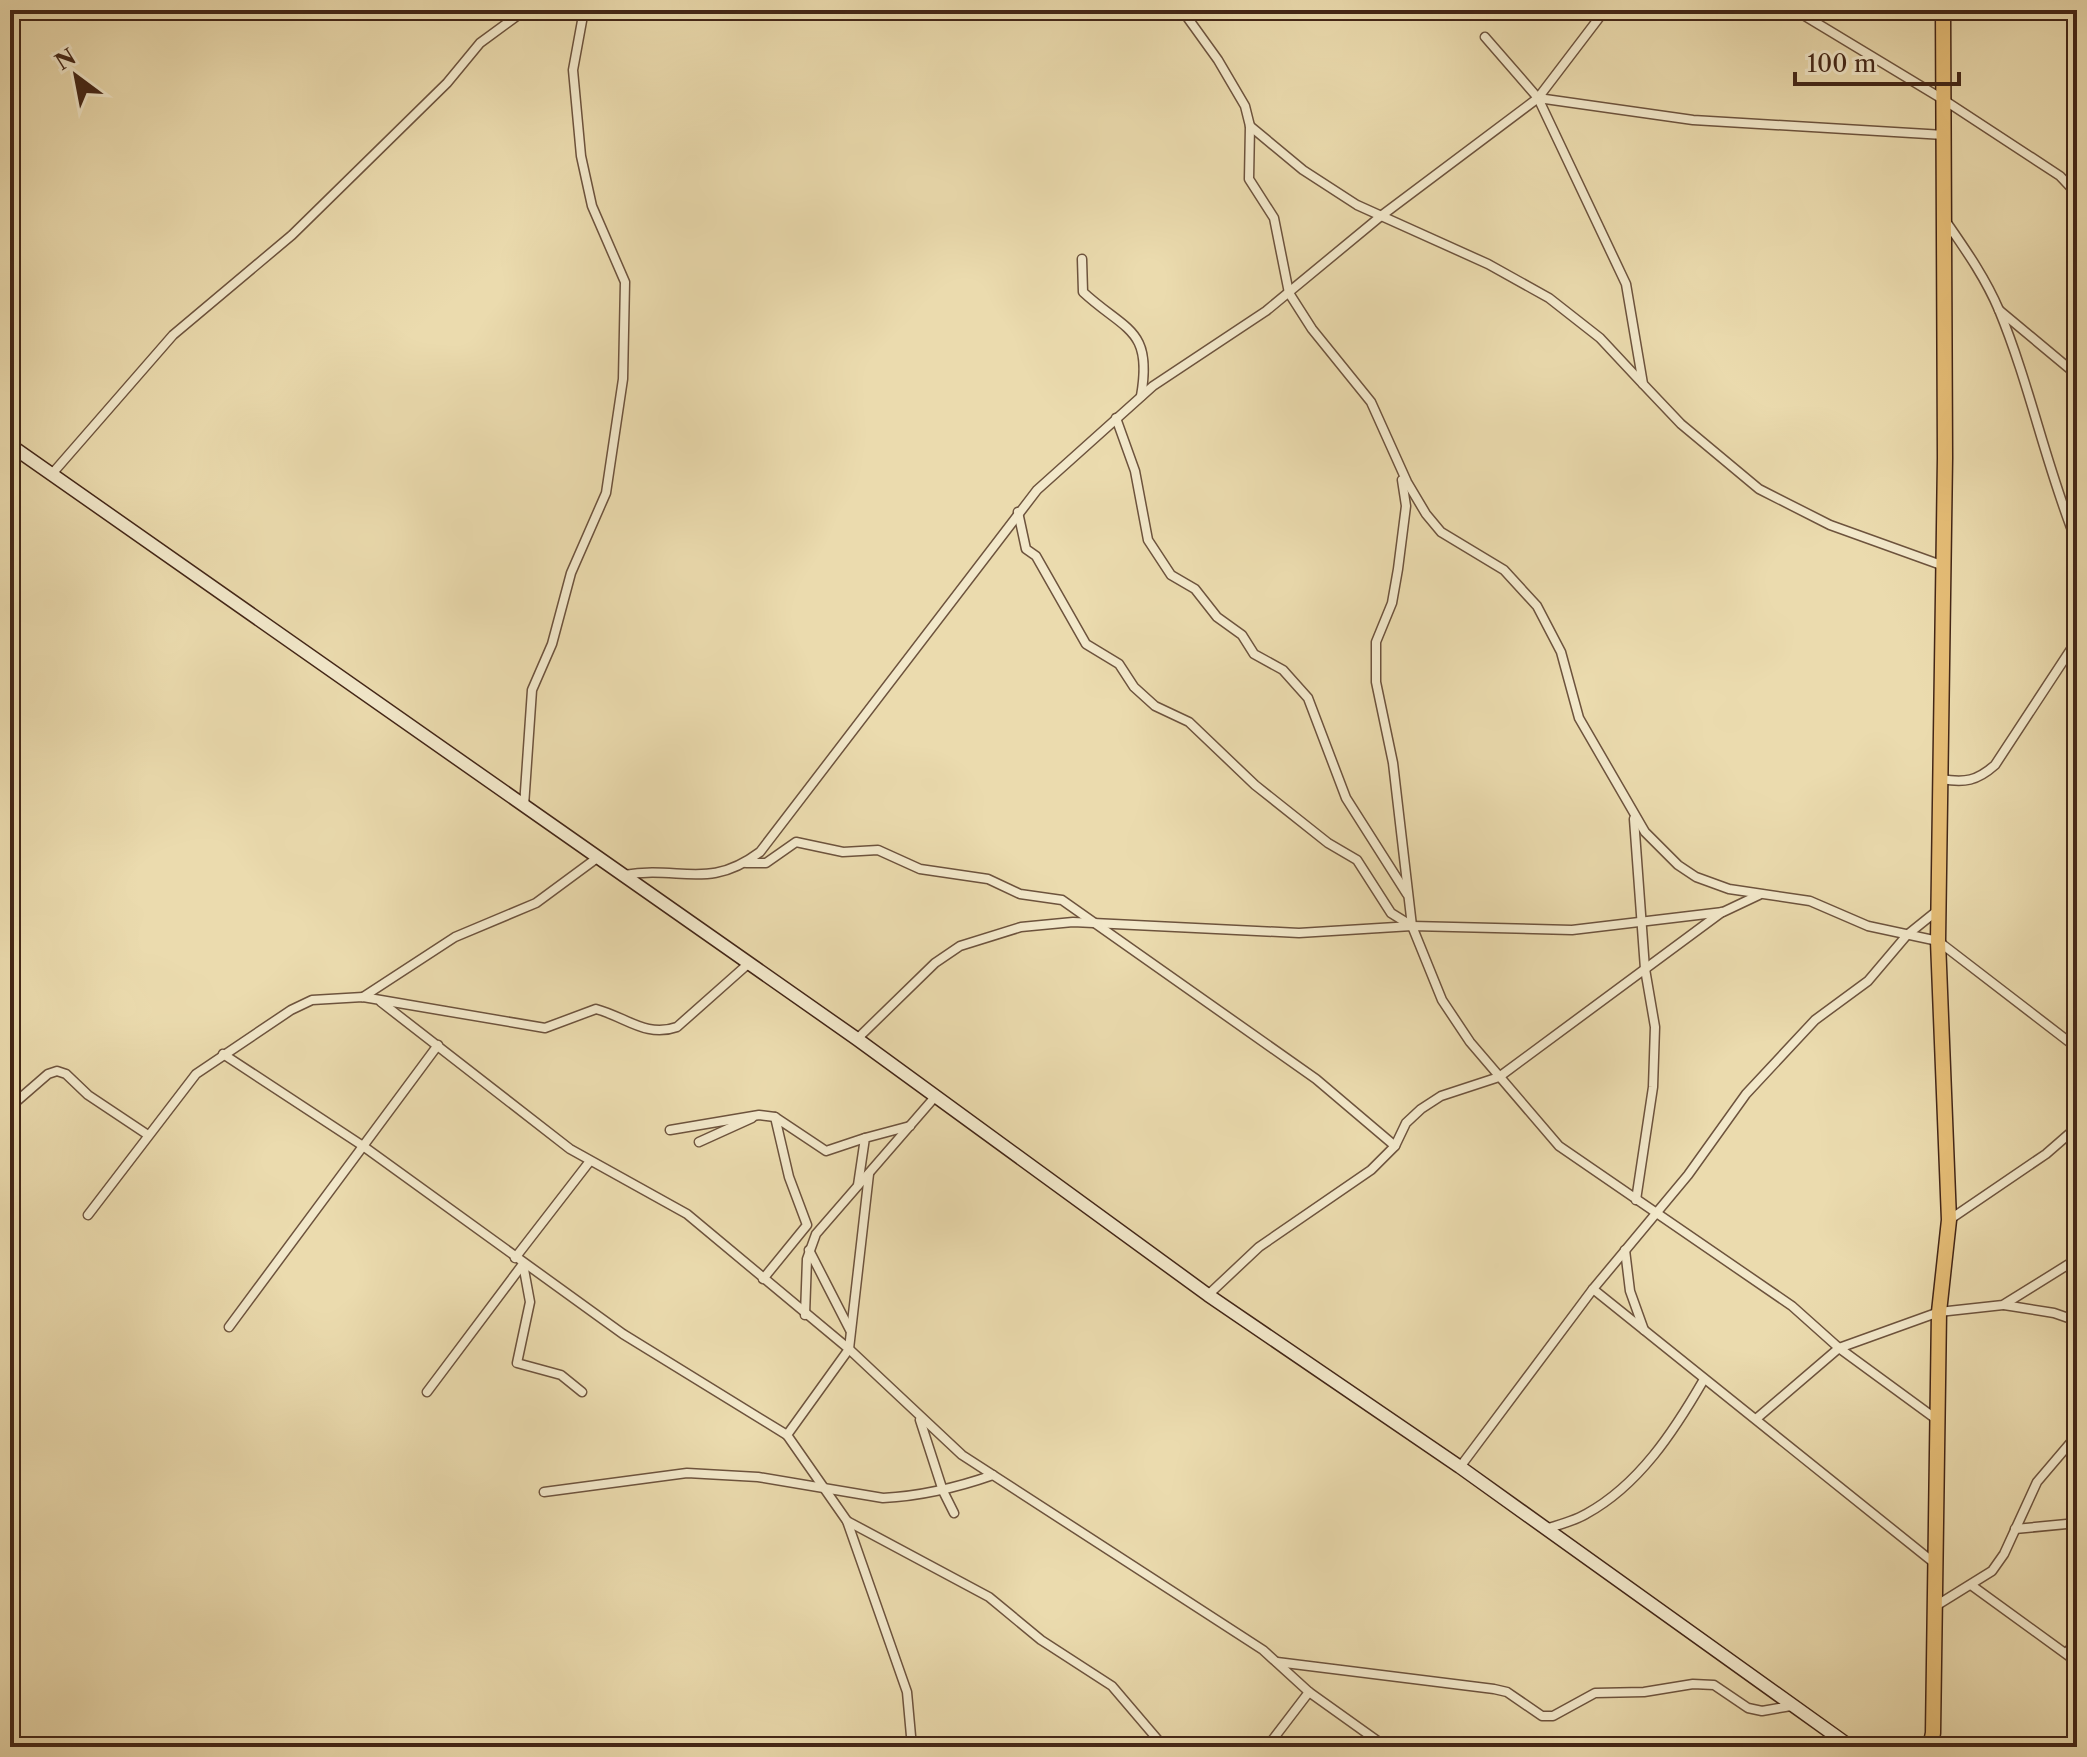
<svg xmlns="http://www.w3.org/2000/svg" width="2087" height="1757" viewBox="0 0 2087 1757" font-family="'Libre Caslon Text',serif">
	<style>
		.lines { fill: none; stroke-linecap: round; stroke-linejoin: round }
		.minor-casing { stroke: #6d533d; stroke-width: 11 }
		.secondary-casing { stroke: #432617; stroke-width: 15 }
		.trunk-casing { stroke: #432617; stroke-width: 17 }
		.minor { stroke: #f2e8ca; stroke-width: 8 }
		.secondary { stroke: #f2e8ca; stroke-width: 12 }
		.trunk { stroke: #e6be77; stroke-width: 14 }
	</style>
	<rect width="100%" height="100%" fill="#ebdbae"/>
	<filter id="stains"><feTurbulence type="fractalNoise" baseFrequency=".0025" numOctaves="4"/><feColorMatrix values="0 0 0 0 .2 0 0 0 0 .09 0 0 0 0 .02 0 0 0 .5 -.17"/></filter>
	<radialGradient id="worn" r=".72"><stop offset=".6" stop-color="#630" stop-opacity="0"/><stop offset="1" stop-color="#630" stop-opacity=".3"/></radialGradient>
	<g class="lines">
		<!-- minor casing -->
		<g class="minor-casing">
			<g id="minor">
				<path d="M1182,10L1218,60L1245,106L1250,126L1249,179L1274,218L1289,293L1312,329L1371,402L1407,482L1426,514L1441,532L1504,570L1537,606L1561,652L1579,718L1645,832L1678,865L1696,877L1729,889L1810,901L1868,926L1938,941L2077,1048"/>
				<path d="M1795,10L1944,100L2060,176L2077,194"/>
				<path d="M1485,37L1538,98L1693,120L1944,135"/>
				<path d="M1538,98L1626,284L1643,384L1681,424L1759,489L1830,525L1944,566"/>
				<path d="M1250,126L1303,170L1357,205L1488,264L1549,298L1600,338L1643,384"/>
				<path d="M1945,220C1965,249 1985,277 1999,310C2030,385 2046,467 2077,543"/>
				<path d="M1082,259L1083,292C1125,331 1153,328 1141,396"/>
				<path d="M1999,310L2077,375"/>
				<path d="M1116,418L1135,471L1148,540L1171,575L1195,589L1217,617L1242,635L1254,654L1283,670L1308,698L1346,798L1407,894"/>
				<path d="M51,475L173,335L292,235L447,83L480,43L525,10"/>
				<path d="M1402,480L1406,506L1398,569L1392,603L1376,642V682L1393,763L1412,926L1442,1000L1470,1042L1559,1146L1792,1306L1839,1348L1936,1419"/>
				<path d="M1018,512L1026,549L1036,556L1086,644L1119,664L1134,687L1155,706L1189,722L1255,785L1328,843L1357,860L1391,913L1412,926"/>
				<path d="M1941,779C1965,783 1977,781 1995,765L2077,640"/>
				<path d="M524,806L532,690L552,644L571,573L606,493L623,379L625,282L592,206L581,156L573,70L584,10"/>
				<path d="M1634,819L1645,969L1655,1027L1653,1087L1636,1200"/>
				<path d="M746,863H766L796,842L843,852L878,850L920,869L988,879L1020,894L1062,900L1316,1079L1395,1146"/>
				<path d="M624,875C680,865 708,891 760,852L1037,490L1153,386L1266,311L1381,216L1538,98L1605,10"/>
				<path d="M363,997L455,937L536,903L597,858"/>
				<path d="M381,1002L570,1149L687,1214L849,1349L962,1455L1263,1650L1309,1692L1386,1747"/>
				<path d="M857,1039L935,963L960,946L1021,927L1073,922L1299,933L1412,926L1572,930L1723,912L1759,895"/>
				<path d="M223,1054L363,1146L623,1334L787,1435"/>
				<path d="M10,1107L48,1074L57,1071L66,1074L88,1095L148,1135"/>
				<path d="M670,1130L759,1115L775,1117"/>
				<path d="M699,1142L752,1118"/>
				<path d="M869,1174L849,1349L787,1435L847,1521L907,1692L912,1747"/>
				<path d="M858,1185L865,1138L910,1126"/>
				<path d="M88,1215L196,1074L291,1010L312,1000L363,997L545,1028L596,1009C626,1017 646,1038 677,1027L748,964"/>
				<path d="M1949,1220L2046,1154L2077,1127"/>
				<path d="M809,1250L850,1330"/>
				<path d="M1625,1250L1630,1291L1644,1330"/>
				<path d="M515,1258L590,1161"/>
				<path d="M523,1264L530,1302L517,1363L561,1375L582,1392"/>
				<path d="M763,1279L807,1225L789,1177L775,1117L826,1151L865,1138"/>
				<path d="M1593,1289L1933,1562"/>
				<path d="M1208,1295L1259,1247L1371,1170L1395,1146L1406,1123L1421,1109L1441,1096L1499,1077L1722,912"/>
				<path d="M2004,1305L2054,1313L2077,1321"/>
				<path d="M805,1315L807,1259L816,1234L934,1098"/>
				<path d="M229,1327L438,1045"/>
				<path d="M427,1392L523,1264"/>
				<path d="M1756,1419L1839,1348L1939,1312L2003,1305L2077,1259"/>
				<path d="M920,1420L943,1491L954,1513"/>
				<path d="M1460,1467L1593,1289L1688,1175L1746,1094L1815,1020L1868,981L1907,935L1938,910"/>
				<path d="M544,1492L687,1473L758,1477L883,1498C922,1496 956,1488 993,1475"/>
				<path d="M847,1521L989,1597L1041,1640L1112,1686L1164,1747"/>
				<path d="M1545,1529C1559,1525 1574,1521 1586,1514C1639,1485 1674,1431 1703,1381"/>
				<path d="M2015,1529L2077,1523"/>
				<path d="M1971,1585L2077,1662"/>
				<path d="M1934,1607L1992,1571L2004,1554L2037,1482L2077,1435"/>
				<path d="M2066,1653L2077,1642"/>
				<path d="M1277,1662L1494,1689L1507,1692L1542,1716H1553L1595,1693L1644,1692L1693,1684L1714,1685L1748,1708L1762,1711L1791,1706"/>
				<path d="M1267,1747L1309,1692"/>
				<path d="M1825,1747L1844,1742"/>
			</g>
		</g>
		<!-- secondary casing -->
		<g class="secondary-casing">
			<path id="secondary" d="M10,445L857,1039L1208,1295L1460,1467L1851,1747"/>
		</g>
		<!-- trunk casing -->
		<g class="trunk-casing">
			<path id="trunk" d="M1930,1747L1933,1733L1939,1312L1949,1220L1938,941L1945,458L1943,10"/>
		</g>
		<!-- minor -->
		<use href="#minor" class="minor"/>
		<!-- secondary -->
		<use href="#secondary" class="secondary"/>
		<!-- trunk -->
		<use href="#trunk" class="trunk"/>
	</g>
	<!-- margin -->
	<rect width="2087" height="1757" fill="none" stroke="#ebdbae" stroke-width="40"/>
	<rect x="12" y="12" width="2063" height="1733" fill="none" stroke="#432617" stroke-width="4"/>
	<rect x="20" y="20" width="2047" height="1717" fill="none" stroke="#432617" stroke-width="2"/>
	<!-- north arrow -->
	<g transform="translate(76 76) rotate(328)" stroke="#f2e8ca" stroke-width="6" paint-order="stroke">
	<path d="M0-6L14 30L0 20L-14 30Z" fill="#432617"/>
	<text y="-12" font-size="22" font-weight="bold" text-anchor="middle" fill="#432617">N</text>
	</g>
	<!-- scale -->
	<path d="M1795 72v12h164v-12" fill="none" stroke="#432617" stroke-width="4"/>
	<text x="1807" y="72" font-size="24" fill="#432617" stroke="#f2e8ca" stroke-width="6" paint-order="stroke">100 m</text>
	<rect width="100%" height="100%" filter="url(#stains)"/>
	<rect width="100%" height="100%" fill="url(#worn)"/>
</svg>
